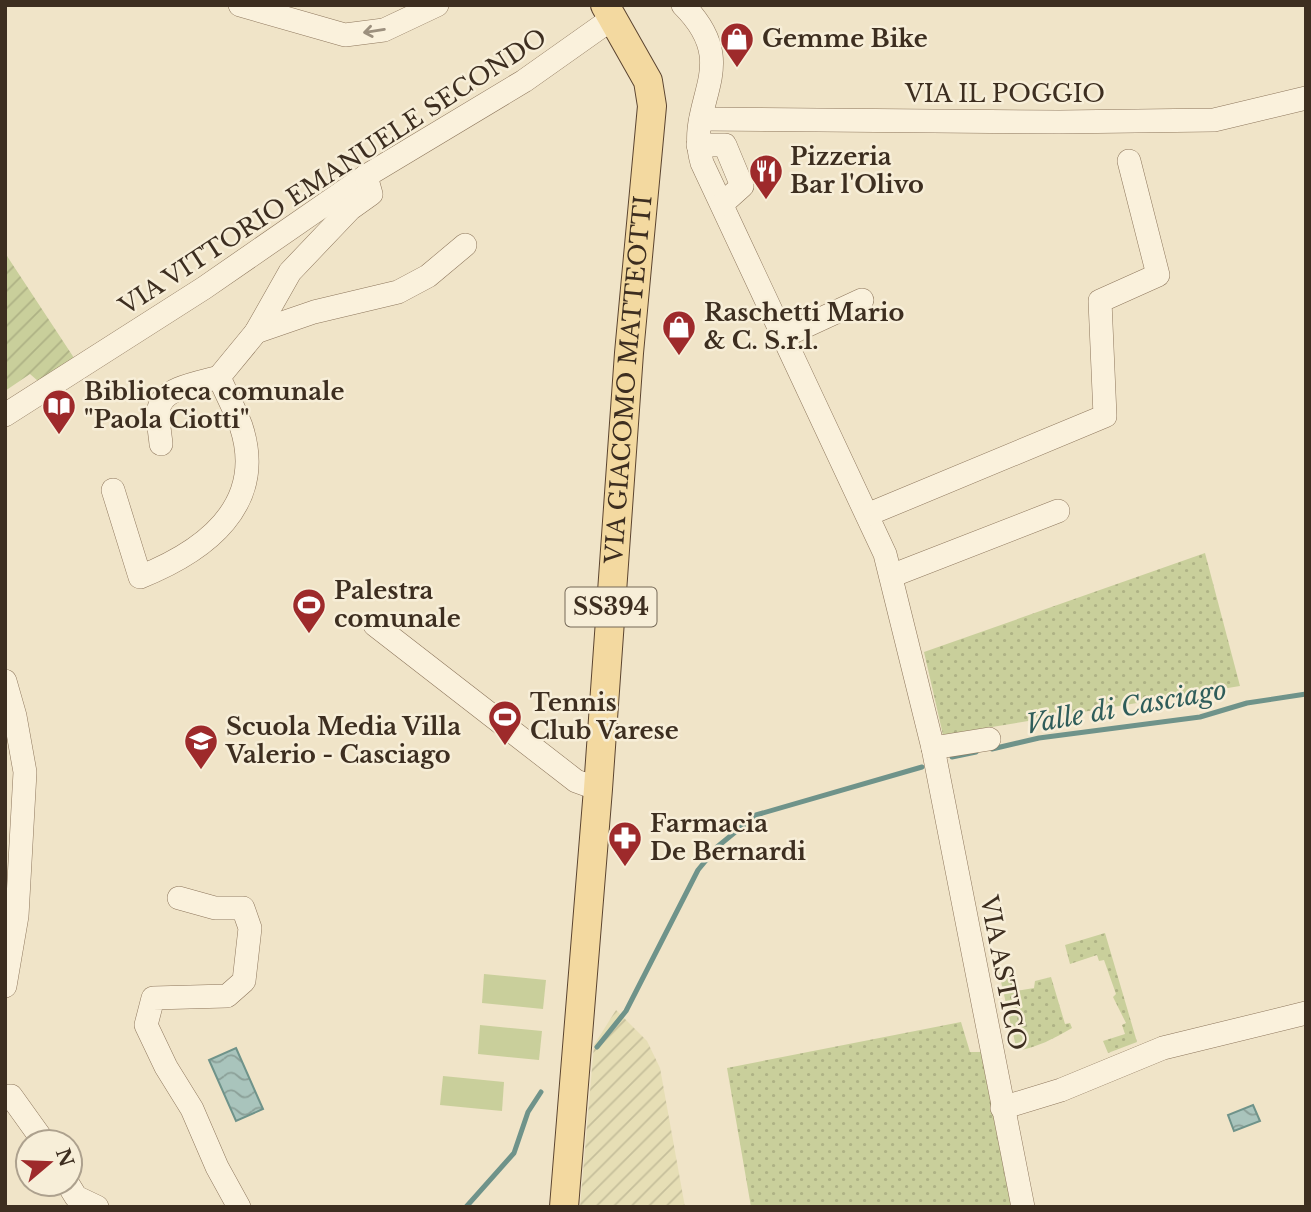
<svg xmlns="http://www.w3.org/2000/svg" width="1311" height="1212" viewBox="0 0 1311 1212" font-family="'Libre Baskerville',serif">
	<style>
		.farmland { fill: url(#farmland-furrows) }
		.grass { fill: url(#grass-dots) }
		.park { fill: #c9cf9b }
		.garden { fill: url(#garden-furrows) }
		.water { fill: url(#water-waves); stroke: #6f938a; stroke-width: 2 }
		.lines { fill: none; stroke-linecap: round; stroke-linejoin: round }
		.stream { stroke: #6f938a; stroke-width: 5 }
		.minor-casing { stroke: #8d765c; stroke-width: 24 }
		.major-casing { stroke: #5b4430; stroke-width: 30 }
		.minor { stroke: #faf1dc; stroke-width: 23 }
		.major { stroke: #f3d9a0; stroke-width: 28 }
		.oneway { stroke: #9c907e }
		.labels { text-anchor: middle; stroke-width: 5; stroke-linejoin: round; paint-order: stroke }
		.shield { fill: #f7eed8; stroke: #756857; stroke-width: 2 }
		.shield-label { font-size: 23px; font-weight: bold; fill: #3d2e20 }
		.poi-label { font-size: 24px; font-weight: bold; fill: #3d2e20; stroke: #f7eed8; text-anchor: start }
		.street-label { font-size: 24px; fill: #3d2e20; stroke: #f7eed8 }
		.water-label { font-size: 26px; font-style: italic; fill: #2f5d5a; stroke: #f7eed8 }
	</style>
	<defs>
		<pattern id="farmland-furrows" width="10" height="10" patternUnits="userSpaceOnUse" patternTransform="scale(1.75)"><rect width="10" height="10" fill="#e6deb5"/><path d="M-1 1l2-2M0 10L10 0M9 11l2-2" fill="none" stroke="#c6bf9b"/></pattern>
		<pattern id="grass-dots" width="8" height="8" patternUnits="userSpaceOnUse" patternTransform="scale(1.75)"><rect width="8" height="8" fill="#c9cf9b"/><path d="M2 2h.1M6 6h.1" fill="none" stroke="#aeb285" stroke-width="1.8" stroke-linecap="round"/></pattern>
		<pattern id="garden-furrows" width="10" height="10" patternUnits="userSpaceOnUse" patternTransform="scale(1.75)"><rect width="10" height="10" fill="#c9cf9b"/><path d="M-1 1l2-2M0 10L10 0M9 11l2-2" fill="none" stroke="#aeb285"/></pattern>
		<pattern id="water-waves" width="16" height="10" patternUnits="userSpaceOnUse" patternTransform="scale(1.75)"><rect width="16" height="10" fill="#a9c4bc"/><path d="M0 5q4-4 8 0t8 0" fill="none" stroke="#8ba098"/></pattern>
	</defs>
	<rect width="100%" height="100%" fill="#f0e4c8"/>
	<!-- farmland -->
	<path class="farmland" d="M616,1010L647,1041L660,1068L685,1207H580L594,1045Z"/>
	<!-- grass -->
	<g class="grass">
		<path d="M1205,553L1240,686L943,735L924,652Z"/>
		<path d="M1105,933L1137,1042L1108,1053L1103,1041L1125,1034L1122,1025L1126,1023L1113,997L1116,994L1104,960L1099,961L1097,955L1070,964L1065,945Z"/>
		<path d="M1011,970L1016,991L1034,988L1035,981L1051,977L1065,1024L1070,1023L1072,1028C1053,1039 1038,1047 1017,1051L999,973Z"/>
		<path d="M961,1022L970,1052H986L1011,1207H751L727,1068Z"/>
	</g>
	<!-- park -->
	<g class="park">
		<path d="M484,974L546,980L543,1009L482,1003Z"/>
		<path d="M480,1025L542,1031L539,1060L478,1054Z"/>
		<path d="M443,1076L504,1082L502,1111L440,1105Z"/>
	</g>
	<!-- garden -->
	<path class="garden" d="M5,253L80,367L46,388L30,374L5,391Z"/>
	<!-- water -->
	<g class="water">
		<path d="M236,1048L263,1109L236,1121L209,1060Z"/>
		<path d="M1253,1105L1260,1121L1234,1131L1228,1115Z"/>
	</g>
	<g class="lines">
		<!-- stream -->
		<g class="stream">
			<path d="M992,749L1039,738L1200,717L1247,703L1306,694"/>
			<path d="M952,757L976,752"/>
			<path d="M597,1047L626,1011L698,870L717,847L756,815L922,767"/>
			<path d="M466,1207L514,1153L528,1112L541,1092"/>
		</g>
		<!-- minor casing -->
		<g class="minor-casing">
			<g id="minor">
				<path d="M240,5L345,35L384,30L437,5"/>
				<path d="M683,5C745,67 684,101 702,163L885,554L933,748L1023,1207"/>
				<path d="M701,119L1059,122L1214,120L1306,98"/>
				<path d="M698,145H725L742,186L722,204"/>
				<path d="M256,332L314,312L398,292L428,276L465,245"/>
				<path d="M784,336L862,300"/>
				<path d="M5,415L204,288L366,176L524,81L613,18"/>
				<path d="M161,444C160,432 156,415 160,405C166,387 203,382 219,377"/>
				<path d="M113,490L140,577C205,551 267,505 241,426C235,410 226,393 219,377L256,332L290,272L350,209L371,194L366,176"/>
				<path d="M869,514L1105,416L1100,301L1158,275L1129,161"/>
				<path d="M891,576L1058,511"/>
				<path d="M375,625L576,781L598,789"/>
				<path d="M5,681L15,716L25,772L17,916L5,986"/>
				<path d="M933,748L989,739"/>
				<path d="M179,898L215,908H243L250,928L244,981L227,996L153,998L146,1025L166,1067L192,1109L217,1167L239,1207"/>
				<path d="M5,1096H11L44,1142"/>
				<path d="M1002,1108L1061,1090L1163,1048L1306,1013"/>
				<path d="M68,1184L76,1197L97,1207"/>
			</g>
		</g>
		<!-- major casing -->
		<g class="major-casing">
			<g id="major">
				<path id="s1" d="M564,1207L598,789L629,353L652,106L648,81L605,5"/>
			</g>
		</g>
		<!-- minor -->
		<use href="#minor" class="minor"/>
		<!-- major -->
		<use href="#major" class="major"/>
	</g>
	<!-- one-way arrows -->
	<defs><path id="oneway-shaft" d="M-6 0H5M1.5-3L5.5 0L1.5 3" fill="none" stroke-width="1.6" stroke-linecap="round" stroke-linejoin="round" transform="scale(1.75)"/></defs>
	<use class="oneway" href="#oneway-shaft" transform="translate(374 31) rotate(171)"/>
	<!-- icons -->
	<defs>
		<g id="shop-pin" transform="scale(1.75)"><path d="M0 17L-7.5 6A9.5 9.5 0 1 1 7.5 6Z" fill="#9e2a2b" stroke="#f7eed8"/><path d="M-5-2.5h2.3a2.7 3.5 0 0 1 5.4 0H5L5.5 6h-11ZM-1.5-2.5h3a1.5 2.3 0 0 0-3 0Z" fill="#fff"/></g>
		<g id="restaurant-pin" transform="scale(1.75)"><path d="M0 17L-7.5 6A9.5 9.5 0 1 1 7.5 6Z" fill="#9e2a2b" stroke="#f7eed8"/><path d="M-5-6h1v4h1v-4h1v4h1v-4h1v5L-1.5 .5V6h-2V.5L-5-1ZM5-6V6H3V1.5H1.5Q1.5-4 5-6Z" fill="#fff"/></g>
		<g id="library-pin" transform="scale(1.75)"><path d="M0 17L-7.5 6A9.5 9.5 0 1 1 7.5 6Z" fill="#9e2a2b" stroke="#f7eed8"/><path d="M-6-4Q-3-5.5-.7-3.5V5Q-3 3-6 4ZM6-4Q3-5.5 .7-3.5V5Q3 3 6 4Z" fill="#fff"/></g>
		<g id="stadium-pin" transform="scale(1.75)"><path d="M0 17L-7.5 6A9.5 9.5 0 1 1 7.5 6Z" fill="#9e2a2b" stroke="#f7eed8"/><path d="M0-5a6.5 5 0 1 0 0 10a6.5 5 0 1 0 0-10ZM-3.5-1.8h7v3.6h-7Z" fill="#fff"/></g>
		<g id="school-pin" transform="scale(1.75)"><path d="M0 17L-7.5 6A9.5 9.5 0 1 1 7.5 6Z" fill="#9e2a2b" stroke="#f7eed8"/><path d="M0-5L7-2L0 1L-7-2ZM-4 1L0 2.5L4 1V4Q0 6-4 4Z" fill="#fff"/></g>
		<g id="pharmacy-pin" transform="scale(1.75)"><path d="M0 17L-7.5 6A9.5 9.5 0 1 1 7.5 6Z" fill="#9e2a2b" stroke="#f7eed8"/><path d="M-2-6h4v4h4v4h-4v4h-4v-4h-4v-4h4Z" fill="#fff"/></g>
	</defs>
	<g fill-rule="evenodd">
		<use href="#shop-pin" x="737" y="39"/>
		<use href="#restaurant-pin" x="766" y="171"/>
		<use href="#shop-pin" x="679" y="327"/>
		<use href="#library-pin" x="59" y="406"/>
		<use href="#stadium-pin" x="309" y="605"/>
		<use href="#stadium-pin" x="505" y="717"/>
		<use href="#school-pin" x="201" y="741"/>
		<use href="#pharmacy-pin" x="625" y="838"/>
	</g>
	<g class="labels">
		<!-- shield labels -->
		<rect class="shield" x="565.5" y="587.5" width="91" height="39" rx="5"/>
		<g class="shield-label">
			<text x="611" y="615">SS394</text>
		</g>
		<!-- poi labels -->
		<g class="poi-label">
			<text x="762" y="47">Gemme Bike</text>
			<text x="790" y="165">Pizzeria<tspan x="790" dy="28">Bar l'Olivo</tspan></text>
			<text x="704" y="321">Raschetti Mario<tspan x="704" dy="28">&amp; C. S.r.l.</tspan></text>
			<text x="84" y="400">Biblioteca comunale<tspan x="84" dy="28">"Paola Ciotti"</tspan></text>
			<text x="334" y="599">Palestra<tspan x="334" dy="28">comunale</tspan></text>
			<text x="530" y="711">Tennis<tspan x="530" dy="28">Club Varese</tspan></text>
			<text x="226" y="735">Scuola Media Villa<tspan x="226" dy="28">Valerio - Casciago</tspan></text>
			<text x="650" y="832">Farmacia<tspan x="650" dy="28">De Bernardi</tspan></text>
		</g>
		<!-- street labels -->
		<g class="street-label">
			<text x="1005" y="102">VIA IL POGGIO</text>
			<text transform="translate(333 172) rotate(-33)" y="8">VIA VITTORIO EMANUELE SECONDO</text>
			<text dy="8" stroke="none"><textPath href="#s1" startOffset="830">VIA GIACOMO MATTEOTTI</textPath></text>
			<text transform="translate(1003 973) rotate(79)" y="8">VIA ASTICO</text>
		</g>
		<!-- water labels -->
		<g class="water-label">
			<text transform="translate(1126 707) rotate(-10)" y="9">Valle di Casciago</text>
		</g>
	</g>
	<!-- border -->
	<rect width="1311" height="1212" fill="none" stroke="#3d2e20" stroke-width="14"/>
	<!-- north arrow -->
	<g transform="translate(49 1163) rotate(71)"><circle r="33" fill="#f7eed8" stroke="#ada18e" stroke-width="2"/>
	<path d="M0-5L12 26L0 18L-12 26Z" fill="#9e2a2b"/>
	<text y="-10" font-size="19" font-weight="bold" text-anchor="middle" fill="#3d2e20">N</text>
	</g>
</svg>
